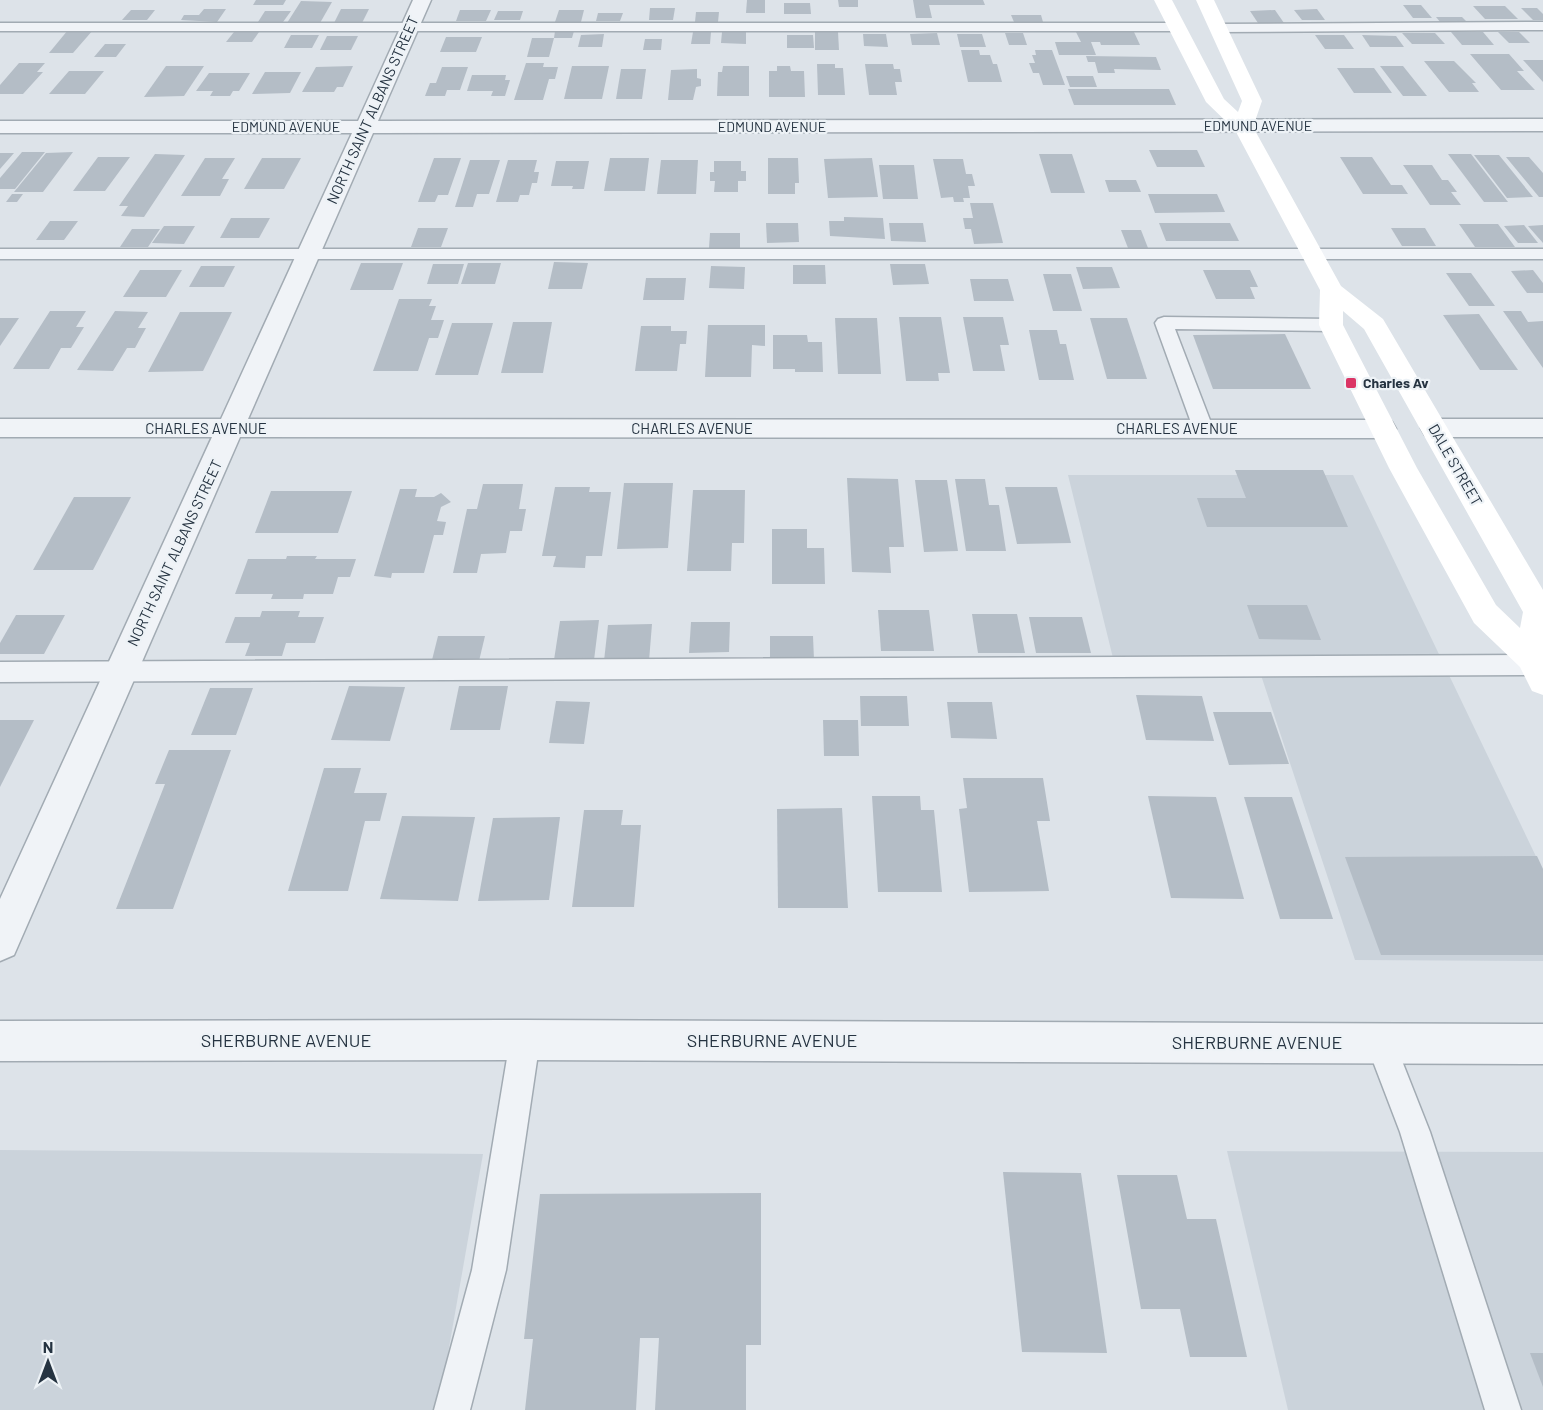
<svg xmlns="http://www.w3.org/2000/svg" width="1543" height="1410" viewBox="0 0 1543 1410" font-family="Barlow,sans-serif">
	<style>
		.built { fill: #cbd3db }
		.building { fill: #b4bdc6 }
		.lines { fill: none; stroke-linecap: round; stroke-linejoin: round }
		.lane-casing { stroke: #a2abb3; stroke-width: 3 }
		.street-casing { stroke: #a2abb3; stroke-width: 3 }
		.lane { fill: #f0f3f7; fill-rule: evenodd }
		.street { fill: #f0f3f7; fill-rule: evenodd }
		.secondary { fill: #fff; fill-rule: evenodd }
		.poi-dot { fill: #db3565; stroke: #edf2f6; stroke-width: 2 }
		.labels { text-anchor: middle; stroke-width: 4.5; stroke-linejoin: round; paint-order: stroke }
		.far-street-label { font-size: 14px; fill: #253341; stroke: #edf2f6 }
		.far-poi-label { font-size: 14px; font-weight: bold; fill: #253341; stroke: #edf2f6; text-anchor: start }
		.street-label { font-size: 15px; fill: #253341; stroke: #edf2f6 }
		.near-street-label { font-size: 18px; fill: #253341; stroke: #edf2f6 }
	</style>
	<rect width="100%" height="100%" fill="#dde3e9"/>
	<!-- built -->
	<g class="built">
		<path d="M1068,475H1353L1543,871V961L1355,960L1256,660L1113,658Z"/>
		<path d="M0,1150L483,1154L438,1410H0Z"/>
		<path d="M1227,1151L1543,1152V1410H1288Z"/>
	</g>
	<!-- building -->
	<g class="building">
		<path d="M256,0H286L283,5H253Z"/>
		<path d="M747,0H765V13H746Z"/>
		<path d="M838,0H858V7H839Z"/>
		<path d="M913,0H983L985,5H929L932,18H916Z"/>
		<path d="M301,1L332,2L320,23H287Z"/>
		<path d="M784,3H810L811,14H784Z"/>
		<path d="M1403,5H1421L1432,18H1413Z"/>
		<path d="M1473,6H1505L1518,19H1485Z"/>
		<path d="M650,8H675L673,20H649Z"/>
		<path d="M1521,8H1537L1543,14V20H1533Z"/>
		<path d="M204,9H226L217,22L181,20L184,15H199Z"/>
		<path d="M341,9H369L362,23H334Z"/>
		<path d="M1317,9L1325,20H1302L1294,10Z"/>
		<path d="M131,10H155L147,20H122Z"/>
		<path d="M460,10H491L486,21H456Z"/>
		<path d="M559,10H584L581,22H555Z"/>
		<path d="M1275,10L1284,23H1258L1250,11Z"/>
		<path d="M265,11H291L283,22H258Z"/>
		<path d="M498,11H523L520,20H494Z"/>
		<path d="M696,12H719L718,22H695Z"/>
		<path d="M598,13H623L620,21H596Z"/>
		<path d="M1011,15H1041L1043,22H1014Z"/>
		<path d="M1436,17H1462L1468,23H1441Z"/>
		<path d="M68,30H93L73,53H49Z"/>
		<path d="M555,31H574L572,38H554L549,57H527L532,38H554Z"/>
		<path d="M815,31L838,32L839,50H815Z"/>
		<path d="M234,32H259L252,42H226Z"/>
		<path d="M693,32H711L710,44H691Z"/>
		<path d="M722,32H746V44L721,43Z"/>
		<path d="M1076,32H1134L1140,45H1101L1100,42H1091L1096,55H1059L1055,42H1081Z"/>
		<path d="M1451,32H1483L1494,45H1462Z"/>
		<path d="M1498,32H1519L1530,43H1509Z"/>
		<path d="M937,33L940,45H912L910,34Z"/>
		<path d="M1005,33H1023L1027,45H1009Z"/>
		<path d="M1402,33H1435L1445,44H1412Z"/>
		<path d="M604,34L602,47H578L581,35Z"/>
		<path d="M863,34H886L888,47L864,46Z"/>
		<path d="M957,34H982L986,47H960Z"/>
		<path d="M291,35H319L312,48H284Z"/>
		<path d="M787,35H813L814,48H787Z"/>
		<path d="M1315,35H1344L1354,49H1325Z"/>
		<path d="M1362,35L1396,36L1404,47H1370Z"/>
		<path d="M327,36H358L351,50H320Z"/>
		<path d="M446,37H482L476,52H440Z"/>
		<path d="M645,39H662L661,50H643Z"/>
		<path d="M105,44H126L116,57H94Z"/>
		<path d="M961,50H979L980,55H990L993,64H997L1002,82H968Z"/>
		<path d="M1035,50H1052L1065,85H1043L1039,73H1033L1029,63H1035L1032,55H1036Z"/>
		<path d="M1470,54H1509L1524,71H1517L1535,90H1501Z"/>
		<path d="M1086,56L1156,57L1161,70L1114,69L1115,73H1098L1095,62H1088Z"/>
		<path d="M1523,60H1543V82Z"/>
		<path d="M1424,61H1454L1476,83H1472L1479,92H1449Z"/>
		<path d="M19,63H45L37,72H43L23,94H0V85Z"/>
		<path d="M526,63H544L543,67H558L555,79H549L543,100H514Z"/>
		<path d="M817,64H835V68H843L845,95H818Z"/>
		<path d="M865,64H893L894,69H900L902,82H895L897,95H869Z"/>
		<path d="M166,66H204L184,96L144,97Z"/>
		<path d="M353,66L343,87H337L334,92H302L316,67Z"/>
		<path d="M572,66H609L602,99H564Z"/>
		<path d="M723,66H749V96H717L718,72H722Z"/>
		<path d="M777,66H790L791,71H804L805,97H769V71H777Z"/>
		<path d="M1380,66H1403L1427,96H1403Z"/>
		<path d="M442,67H468L460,90H447L445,96H425L430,83H436Z"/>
		<path d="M1337,68H1374L1392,93H1354Z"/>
		<path d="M621,69H646L642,99H616Z"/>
		<path d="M697,69V78L701,79V86L696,87L693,100H668L671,70Z"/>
		<path d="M69,71H104L85,94H49Z"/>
		<path d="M265,72H301L290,93L252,94Z"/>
		<path d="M209,73H250L239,91H233L230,96H210L213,91H196Z"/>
		<path d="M472,75H506L505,80H510L505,96H491L493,91H467Z"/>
		<path d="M1066,76H1093L1097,87H1070Z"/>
		<path d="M1068,89H1169L1176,105H1074Z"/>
		<path d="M1149,150H1197L1205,167H1157Z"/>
		<path d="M22,152H45L15,189H0V178Z"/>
		<path d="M73,152L43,192H14L46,153Z"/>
		<path d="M0,153H14L0,169Z"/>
		<path d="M155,154L185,155L144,217L121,216L128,206H119Z"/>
		<path d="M1039,154H1072L1085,193H1051Z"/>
		<path d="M1448,154H1471L1508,202H1484Z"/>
		<path d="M1474,155H1499L1533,197L1507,198Z"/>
		<path d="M98,157H130L105,191H73Z"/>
		<path d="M1340,157H1372L1391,185H1402L1408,194H1363Z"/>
		<path d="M1506,157H1529L1543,173V197H1539Z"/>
		<path d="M205,158H235L222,179H229L220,196H181Z"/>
		<path d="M262,158H301L284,189H244Z"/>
		<path d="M434,158H461L448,195H438L435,202H418Z"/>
		<path d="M610,158H649L645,191H604Z"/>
		<path d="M768,158H798L799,183H795V194H768Z"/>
		<path d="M872,158L878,197L828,198L824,159Z"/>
		<path d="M933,159H963L966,174H972L975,186H968L970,198H963L964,202H954L953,197L941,198Z"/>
		<path d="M470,160H500L489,194H477L473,207H455Z"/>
		<path d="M508,160H537L534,172H539L537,183H532L529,195H520L518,202H496Z"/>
		<path d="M661,160H698L696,194H657Z"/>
		<path d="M556,161H589L584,189H572L573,186H551Z"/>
		<path d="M714,161H741V171H746V181H738V192H714L715,181H710V172H714Z"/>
		<path d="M879,165H914L918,199H883Z"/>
		<path d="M1403,165H1432L1442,180H1448L1457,192H1451L1461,205H1430Z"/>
		<path d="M1105,180H1136L1141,192H1109Z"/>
		<path d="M12,194H23L17,202H6Z"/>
		<path d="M1148,194H1217L1225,212L1155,213Z"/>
		<path d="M970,203H993L1003,243L974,244L971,229H965L963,218H973Z"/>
		<path d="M844,217L883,218L885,239L830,236L829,221H844Z"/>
		<path d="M231,218H270L259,238H220Z"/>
		<path d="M50,221H78L64,240H36Z"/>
		<path d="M766,223H798L799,242L767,243Z"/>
		<path d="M889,223H923L926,242L891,241Z"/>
		<path d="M1159,223H1230L1239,241H1166Z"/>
		<path d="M1459,224H1498L1515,247H1475Z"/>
		<path d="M1524,225L1538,243H1518L1504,226Z"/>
		<path d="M1543,225V243L1528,226Z"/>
		<path d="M164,226H195L184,244L152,243Z"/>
		<path d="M418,228H448L441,247H411Z"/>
		<path d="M1391,228H1425L1436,246H1402Z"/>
		<path d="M132,229H160L148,247H120Z"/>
		<path d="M1121,230H1141L1148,248H1128Z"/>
		<path d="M710,233H740V248H709Z"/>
		<path d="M554,262L588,263L582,289H548Z"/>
		<path d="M361,263H403L393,290H350Z"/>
		<path d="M468,263H501L495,284H461Z"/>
		<path d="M433,264H464L458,284H427Z"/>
		<path d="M890,264H925L929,284L893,285Z"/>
		<path d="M793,265H825L826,284H793Z"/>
		<path d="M201,266H235L224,287H189Z"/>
		<path d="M711,266L745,267L744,289L709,288Z"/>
		<path d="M1076,267H1112L1120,288L1083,289Z"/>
		<path d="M140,270H182L166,297H123Z"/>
		<path d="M1203,270H1250L1258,287H1250L1255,299H1216Z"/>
		<path d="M1533,270L1543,283V293H1527L1511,271Z"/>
		<path d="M1446,273H1471L1495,306H1469Z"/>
		<path d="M1043,274H1071L1082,311H1053Z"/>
		<path d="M646,278H686L684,300H643Z"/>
		<path d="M970,279H1008L1014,301H974Z"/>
		<path d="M399,299H432L429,306H436L431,320H444L438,338H429L418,371H373Z"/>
		<path d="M50,311H86L76,327H84L71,348H61L49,369H13Z"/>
		<path d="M115,311L148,312L138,328H146L135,348H127L113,371L77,370Z"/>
		<path d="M1503,311H1521L1528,322L1543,321V368Z"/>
		<path d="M180,312H232L203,371L148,372Z"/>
		<path d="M1479,314L1518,370H1480L1443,315Z"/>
		<path d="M899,317H941L950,373H938L939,381H906Z"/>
		<path d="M963,317H1003L1009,345H1000L1005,371H973Z"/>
		<path d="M0,318H19L0,346Z"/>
		<path d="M835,318H877L881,374H838Z"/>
		<path d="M1090,318H1127L1147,379H1107Z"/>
		<path d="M513,322H552L543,373H501Z"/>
		<path d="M452,323H493L478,375H435Z"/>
		<path d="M708,325H765V346L752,345L751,377H705Z"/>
		<path d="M641,326H671V331H687L686,344H680L677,371H635Z"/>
		<path d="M1029,330H1057L1060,344H1066L1074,380H1039Z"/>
		<path d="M1285,334L1311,389H1213L1193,335Z"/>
		<path d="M773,335H807L808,342H822L823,372H795V369H773Z"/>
		<path d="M1235,470H1323L1348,527H1207L1197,498H1246Z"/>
		<path d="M847,478L898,479L904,547H889L891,573L852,572Z"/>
		<path d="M955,479H985L989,505H999L1006,551H966Z"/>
		<path d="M915,480H947L958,551L924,552Z"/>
		<path d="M624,483H673L668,548L617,549Z"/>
		<path d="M483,484H523L519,509H526L522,531H510L506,553L481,554L477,573H453L467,509H477Z"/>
		<path d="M555,487H590L589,492H611L602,556H586L585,568L553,567L556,556H542Z"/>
		<path d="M1005,487H1057L1071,543L1017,544Z"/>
		<path d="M400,489H417L415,497H434L441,493L451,502L441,507L437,521L446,522L443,535H434L424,573H392L391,578L374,576Z"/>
		<path d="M693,490H745L744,543H732L731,571H687Z"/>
		<path d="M271,491H352L338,533H255Z"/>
		<path d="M74,497H131L93,570H33Z"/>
		<path d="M772,529H807V548H824L825,584H772Z"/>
		<path d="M287,556H317L315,559H356L350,577H338L333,594H304L303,599H271L273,594H235L248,559H286Z"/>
		<path d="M1247,605H1307L1321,640L1259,639Z"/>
		<path d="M878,610H929L934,651H881Z"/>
		<path d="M262,611H300L298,617H324L315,643H286L282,656H245L250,643H225L235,617H260Z"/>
		<path d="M972,614H1017L1025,653H978Z"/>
		<path d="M16,615H65L44,654H0V643Z"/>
		<path d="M1029,617H1082L1091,653H1036Z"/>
		<path d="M599,620L594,660H554L560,621Z"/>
		<path d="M691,622H730L729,652L689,653Z"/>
		<path d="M652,624L649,661H604L608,625Z"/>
		<path d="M438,636H485L479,661L432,660Z"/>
		<path d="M770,636H813L814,660H770Z"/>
		<path d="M349,686L405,687L390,741L331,740Z"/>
		<path d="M459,686H508L500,730H450Z"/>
		<path d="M210,688H253L236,735H191Z"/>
		<path d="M1136,695L1202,696L1214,741L1146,740Z"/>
		<path d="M860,696H907L909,726H861Z"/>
		<path d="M556,701L590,702L584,744L549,743Z"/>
		<path d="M947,702H992L997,739L951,738Z"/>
		<path d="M1213,712H1271L1289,764L1229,765Z"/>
		<path d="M0,720H34L0,787Z"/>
		<path d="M823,720H858L859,756H824Z"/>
		<path d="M169,750H231L173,909H116L165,784H155Z"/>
		<path d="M324,768H361L354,793H387L380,821H365L348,891H288Z"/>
		<path d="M963,778H1043L1050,821H1037L1049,891L969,892L959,809L967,808Z"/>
		<path d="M872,796H920L921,810H934L942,892H878Z"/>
		<path d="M1148,796L1216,797L1244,899L1171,898Z"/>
		<path d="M1244,797H1292L1333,919H1280Z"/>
		<path d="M842,808L848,908H778L777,809Z"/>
		<path d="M584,810H623L621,825H641L634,907H572Z"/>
		<path d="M402,816L475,817L458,901L380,899Z"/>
		<path d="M560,817L549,900L478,901L493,818Z"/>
		<path d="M1537,856L1543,869V955H1381L1345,857Z"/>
		<path d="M1003,1172L1081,1173L1107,1353L1022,1352Z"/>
		<path d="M1117,1175H1177L1187,1219H1216L1247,1357H1190L1180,1309H1141Z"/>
		<path d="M761,1193V1345H746V1410H655L659,1338H640L636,1410H525L533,1339H524L540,1194Z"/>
		<path d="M1530,1353H1543V1387Z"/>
	</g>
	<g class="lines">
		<!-- lane casing -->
		<g class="lane-casing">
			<g id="lane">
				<path d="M1543,22V30L1218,32L1212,28L1218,24Z"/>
				<path d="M0,23H1176L1182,27L1176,31H0Z"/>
				<rect x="0" y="249" width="1543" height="10"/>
				<path d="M1164,317L1331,319L1337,321L1340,325L1337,329L1331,331L1175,329L1213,428L1210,433L1203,435L1196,433L1193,428L1155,323L1158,319Z"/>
				<path d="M1543,655V675L0,682V662Z"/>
				<path d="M525,1025L535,1030L540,1040L506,1270L470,1410H434L472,1270L510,1040L515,1030Z"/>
				<path d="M1381,1028L1391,1033L1430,1132L1521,1410H1485L1400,1132L1366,1043L1371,1033Z"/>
			</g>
		</g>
		<!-- street casing -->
		<g class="street-casing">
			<g id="street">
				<path d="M413,0H431L378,121L1543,119V131L373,133L248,419L1383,420L1392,422L1396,429L1392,436L1383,438L240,437L14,955L0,961V899L212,437H0V419H221L352,133H0V121H358Z"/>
				<path d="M1434,419H1543V437H1434L1425,435L1421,428L1425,421Z"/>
				<path d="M525,1020L1543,1024V1064L525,1060L0,1061V1021Z"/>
			</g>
		</g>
		<!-- lane -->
		<use href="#lane" class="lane"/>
		<!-- street -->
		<use href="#street" class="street"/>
		<!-- secondary -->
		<path class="secondary" d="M1154,0H1172L1224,99L1238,112L1242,101L1196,0H1214L1262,101L1253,127L1341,286L1383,319L1543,590V695L1532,691L1520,667L1474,623L1389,468L1319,325L1320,290L1235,130L1206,102ZM1343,311L1364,329L1523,612L1520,628L1496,605L1417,468L1343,325Z"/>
	</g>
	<!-- markers -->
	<rect class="poi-dot" x="1345" y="377" width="12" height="12" rx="3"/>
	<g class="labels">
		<!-- far-street labels -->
		<g class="far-street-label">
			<text x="1258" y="131">EDMUND AVENUE</text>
			<text x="286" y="132">EDMUND AVENUE</text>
			<text x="772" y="132">EDMUND AVENUE</text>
		</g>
		<!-- far-poi labels -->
		<g class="far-poi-label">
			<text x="1363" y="388">Charles Av</text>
		</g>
		<!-- street labels -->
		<g class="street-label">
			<text transform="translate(373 110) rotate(-66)" y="5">NORTH SAINT ALBANS STREET</text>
			<text x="206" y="434">CHARLES AVENUE</text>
			<text x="692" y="434">CHARLES AVENUE</text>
			<text x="1177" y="434">CHARLES AVENUE</text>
			<text transform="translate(1455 465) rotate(60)" y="5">DALE STREET</text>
			<text transform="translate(175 553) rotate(-65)" y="5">NORTH SAINT ALBANS STREET</text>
		</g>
		<!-- near-street labels -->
		<g class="near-street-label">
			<text x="286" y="1047">SHERBURNE AVENUE</text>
			<text x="772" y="1047">SHERBURNE AVENUE</text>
			<text x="1257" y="1049">SHERBURNE AVENUE</text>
		</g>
	</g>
	<!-- north arrow -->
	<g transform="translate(48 1362)" stroke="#edf2f6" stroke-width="4.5" paint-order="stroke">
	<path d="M0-4.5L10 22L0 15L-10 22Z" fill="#253341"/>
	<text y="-9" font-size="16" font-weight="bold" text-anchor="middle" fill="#253341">N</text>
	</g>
</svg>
